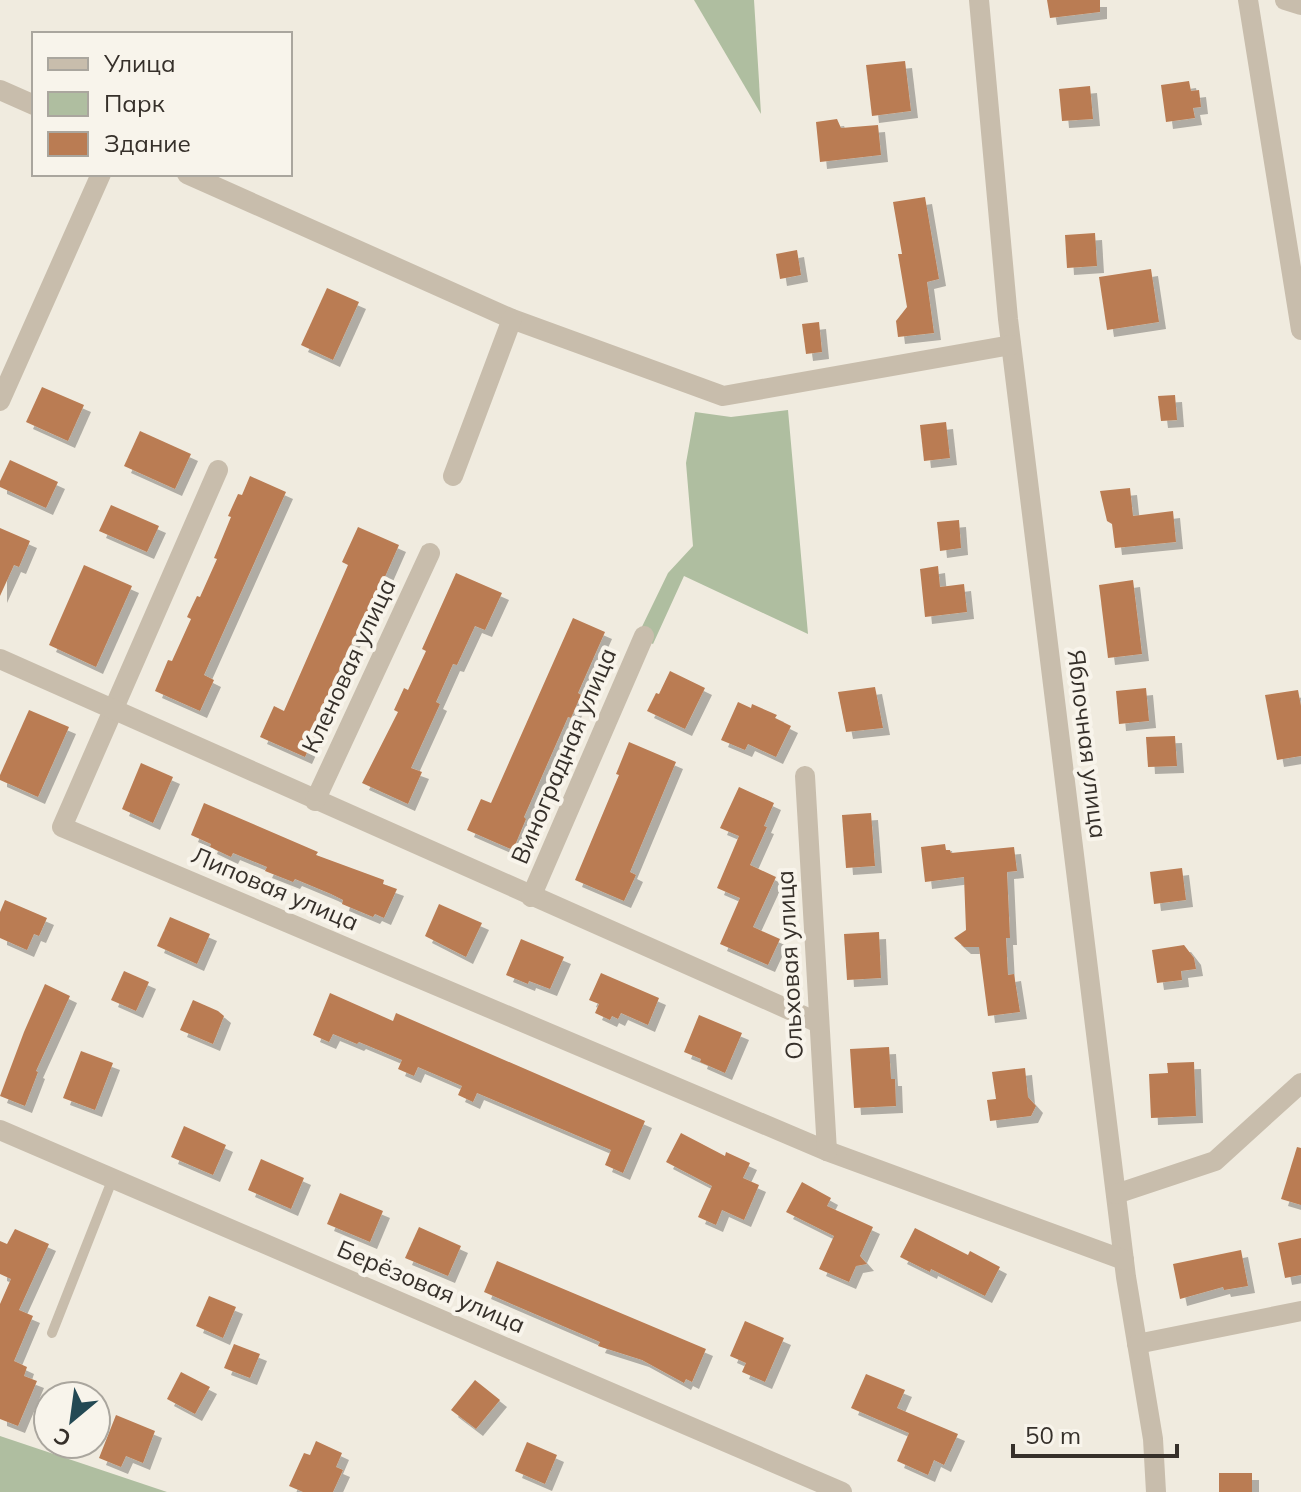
<svg xmlns="http://www.w3.org/2000/svg" width="1301" height="1492" viewBox="0 0 1301 1492" font-family="Mulish,sans-serif">
	<style>
		.green { fill: #afbea0 }
		.building { fill: #ba7c53; filter: url(#shadow) }
		.lines { fill: none; stroke-linecap: round; stroke-linejoin: round }
		.service { stroke: #c8bdac; stroke-width: 10 }
		.minor { stroke: #c8bdac; stroke-width: 20 }
		.labels { text-anchor: middle; stroke-width: 8; stroke-linejoin: round; paint-order: stroke }
		.street-label { font-size: 24px; fill: #36302a; stroke: #f8f4eb }
	</style>
	<defs>
		<filter id="shadow"><feDropShadow dx="7" dy="7" stdDeviation="0" flood-color="#0004"/></filter>
	</defs>
	<rect width="100%" height="100%" fill="#f0ebdf"/>
	<!-- green -->
	<g class="green">
		<path d="M694,0H754L761,114Z"/>
		<path d="M788,410L808,634L684,576L653,644L637,637L668,573L693,546L686,463L695,412L731,417Z"/>
		<path d="M0,1436L167,1492H0Z"/>
	</g>
	<!-- building -->
	<g class="building">
		<path d="M1047,0H1100V12L1050,18Z"/>
		<path d="M905,61L911,111L872,116L866,65Z"/>
		<path d="M1189,81L1191,91L1199,90L1201,107L1193,108L1195,118L1166,122L1161,85Z"/>
		<path d="M1090,86L1093,119L1062,121L1059,89Z"/>
		<path d="M837,119L841,128L878,125L881,155L820,162L816,122Z"/>
		<path d="M925,197L939,279L927,282L934,333L898,337L896,321L907,307L898,254H902L893,202Z"/>
		<path d="M1095,233L1097,266L1067,268L1065,235Z"/>
		<path d="M797,250L801,275L780,279L776,254Z"/>
		<path d="M1151,269L1159,322L1107,330L1099,277Z"/>
		<path d="M327,288L359,302L333,360L301,345Z"/>
		<path d="M819,322L822,352L806,354L802,324Z"/>
		<path d="M42,387L84,405L68,441L26,422Z"/>
		<path d="M1175,395L1177,420L1161,421L1158,396Z"/>
		<path d="M946,422L950,458L924,461L920,425Z"/>
		<path d="M140,431L191,454L175,489L124,466Z"/>
		<path d="M10,460L58,482L46,508L0,487V481Z"/>
		<path d="M250,476L286,492L204,675L214,680L200,711L155,691L168,660L172,661L191,619L187,617L197,596L200,597L217,559L214,558L231,517L228,516L238,494L242,495Z"/>
		<path d="M1130,488L1133,516L1173,511L1176,542L1115,548L1112,524L1107,521L1100,491Z"/>
		<path d="M111,505L159,526L147,552L99,531Z"/>
		<path d="M959,520L961,548L940,551L937,522Z"/>
		<path d="M358,527L399,545L365,622L362,621L314,724L319,726L305,757L260,737L274,706L284,711L348,565L342,562Z"/>
		<path d="M0,528L30,541L19,567L14,565L0,596Z"/>
		<path d="M84,565L132,586L96,667L49,645Z"/>
		<path d="M938,566L940,587L964,584L967,612L925,617L920,569Z"/>
		<path d="M456,573L502,593L485,630L475,626L457,665L453,664L436,702L440,704L411,768L422,772L408,804L362,783L398,712L394,710L404,688L408,690L426,651L422,649Z"/>
		<path d="M1133,580L1142,654L1108,658L1099,585Z"/>
		<path d="M573,618L605,632L578,693L581,695L571,718L568,717L524,817L526,819L513,850L467,830L481,799L491,803Z"/>
		<path d="M670,671L705,688L685,729L647,711L656,693L659,694Z"/>
		<path d="M875,687L883,728L846,732L838,692Z"/>
		<path d="M1146,688L1149,721L1119,724L1116,691Z"/>
		<path d="M1298,690L1301,706V756L1277,760L1265,695Z"/>
		<path d="M738,702L751,708L752,704L777,715L775,718L791,726L776,757L748,744L745,750L721,740Z"/>
		<path d="M29,710L69,727L38,797L0,780V775Z"/>
		<path d="M1175,736L1177,766L1148,767L1146,737Z"/>
		<path d="M629,742L676,762L630,872L636,875L624,901L575,880L619,775L616,774Z"/>
		<path d="M141,763L173,777L153,823L122,809Z"/>
		<path d="M739,787L774,803L764,826L767,827L750,865L776,877L753,927L780,939L768,965L720,944L740,898L717,888L739,836L720,828Z"/>
		<path d="M204,803L318,852L316,855L384,880L383,884L397,889L384,918L375,914L373,917L342,904L343,900L331,894L295,879L293,882L265,871L267,867L233,853L231,857L210,847L211,844L191,835Z"/>
		<path d="M871,813L875,866L846,868L842,815Z"/>
		<path d="M945,844L946,850H950L951,853L1014,847L1017,871L1007,872L1010,938H1006L1008,975L1014,974L1020,1012L988,1016L979,947H964L954,938L966,930L964,877L925,882L921,847Z"/>
		<path d="M1182,868L1186,900L1154,904L1150,872Z"/>
		<path d="M5,900L47,918L39,936L34,934L27,950L0,938V912Z"/>
		<path d="M439,904L482,923L466,957L425,936Z"/>
		<path d="M170,917L210,934L197,964L157,946Z"/>
		<path d="M879,932L881,978L847,980L844,934Z"/>
		<path d="M521,939L564,957L550,989L529,981L528,984L506,975Z"/>
		<path d="M1184,945L1194,958L1196,969L1181,971L1182,980L1157,983L1152,950Z"/>
		<path d="M124,971L149,982L136,1011L111,1000Z"/>
		<path d="M601,973L659,998L648,1025L621,1013L618,1019L612,1016L610,1020L595,1013L599,1004L589,1000Z"/>
		<path d="M45,984L70,996L36,1071L38,1072L25,1106L0,1096L24,1032Z"/>
		<path d="M330,993L393,1021L396,1013L645,1121L623,1173L605,1165L611,1150L477,1093L473,1102L458,1095L462,1086L418,1067L414,1076L398,1069L402,1060L359,1042L357,1044L333,1034L329,1042L313,1035Z"/>
		<path d="M193,1000L218,1011L224,1016L213,1044L180,1030Z"/>
		<path d="M699,1015L742,1033L725,1073L700,1062L701,1059L684,1052Z"/>
		<path d="M889,1047L891,1079H895L896,1106L854,1108L850,1049Z"/>
		<path d="M81,1051L113,1063L95,1110L63,1098Z"/>
		<path d="M1194,1062L1196,1116L1151,1118L1149,1074L1168,1073L1167,1063Z"/>
		<path d="M1025,1068L1028,1097L1036,1106L1031,1116L990,1121L987,1100L996,1099L992,1072Z"/>
		<path d="M184,1126L226,1145L213,1175L171,1157Z"/>
		<path d="M681,1133L725,1156L726,1152L750,1163L743,1178L759,1185L744,1220L722,1210L716,1225L698,1217L712,1186L666,1162Z"/>
		<path d="M1297,1147L1301,1148V1205L1281,1199Z"/>
		<path d="M261,1159L304,1178L291,1209L248,1190Z"/>
		<path d="M802,1182L831,1198L827,1206L873,1227L860,1256L867,1264L856,1266L849,1282L819,1269L834,1236L786,1212Z"/>
		<path d="M340,1193L383,1211L370,1242L327,1224Z"/>
		<path d="M419,1227L461,1246L448,1276L405,1258Z"/>
		<path d="M915,1228L968,1255L970,1251L1000,1267L985,1296L931,1269L930,1272L900,1257Z"/>
		<path d="M15,1229L49,1244L19,1310L33,1316L14,1361L27,1367L24,1376L37,1381L18,1426L0,1419V1304L11,1279L0,1274V1241L7,1244Z"/>
		<path d="M1301,1238V1275L1285,1278L1278,1243Z"/>
		<path d="M1241,1250L1248,1286L1224,1290L1223,1287L1180,1299L1173,1264Z"/>
		<path d="M497,1261L706,1349L692,1382L686,1379L684,1383L642,1360L598,1346L600,1342L484,1292Z"/>
		<path d="M209,1296L236,1307L223,1338L196,1326Z"/>
		<path d="M745,1321L784,1338L765,1382L742,1372L746,1363L730,1356Z"/>
		<path d="M234,1344L260,1354L250,1378L224,1368Z"/>
		<path d="M181,1372L210,1387L195,1414L167,1399Z"/>
		<path d="M866,1374L905,1390L897,1408L958,1434L944,1465L934,1460L928,1475L897,1461L909,1433L851,1408Z"/>
		<path d="M475,1380L500,1400L476,1429L451,1410Z"/>
		<path d="M116,1415L155,1431L143,1463L126,1456L121,1467L99,1458Z"/>
		<path d="M316,1441L342,1453L336,1467L343,1470L333,1492H303L289,1486L304,1453L310,1455Z"/>
		<path d="M527,1442L557,1455L545,1484L515,1471Z"/>
		<rect x="1219" y="1473" width="33" height="19"/>
	</g>
	<g class="lines">
		<!-- service -->
		<path class="service" d="M52,1333L113,1178"/>
		<!-- minor -->
		<g class="minor">
			<path d="M979,0L1008,319L1126,1277L1153,1439L1156,1492"/>
			<path d="M1248,0L1301,330"/>
			<path d="M1285,0L1301,5"/>
			<path d="M0,90L34,105"/>
			<path d="M187,174L512,319L723,396L1011,345"/>
			<path d="M0,401L101,174"/>
			<path d="M218,470L62,827L827,1151L1124,1260"/>
			<path d="M453,476L512,319"/>
			<path d="M0,659L819,1023"/>
			<path d="M805,776L827,1151"/>
			<path d="M315,801L430,553"/>
			<path d="M531,897L644,636"/>
			<path d="M0,1130L842,1492"/>
			<path d="M1116,1194L1215,1161L1301,1083"/>
			<path d="M1137,1344L1301,1311"/>
		</g>
	</g>
	<g class="labels">
		<!-- street labels -->
		<g class="street-label">
			<text transform="translate(349 666) rotate(-65)" y="8">Кленовая улица</text>
			<text transform="translate(1087 744) rotate(83)" y="8">Яблочная улица</text>
			<text transform="translate(564 756) rotate(-67)" y="8">Виноградная улица</text>
			<text transform="translate(275 889) rotate(23)" y="8">Липовая улица</text>
			<text transform="translate(790 965) rotate(-93)" y="8">Ольховая улица</text>
			<text transform="translate(431 1287) rotate(23)" y="8">Берёзовая улица</text>
		</g>
	</g>
	<!-- legend -->
	<rect x="32" y="32" width="260" height="144" fill="#f8f4eb" stroke="#aaa69e" stroke-width="2"/>
	<rect x="48" y="58" width="40" height="12" fill="#c8bdac" stroke="#aaa69e" stroke-width="2"/>
	<text x="104" y="72" font-size="24" fill="#36302a">Улица</text>
	<rect x="48" y="92" width="40" height="24" fill="#afbea0" stroke="#aaa69e" stroke-width="2"/>
	<text x="104" y="112" font-size="24" fill="#36302a">Парк</text>
	<rect x="48" y="132" width="40" height="24" fill="#ba7c53" stroke="#aaa69e" stroke-width="2"/>
	<text x="104" y="152" font-size="24" fill="#36302a">Здание</text>
	<!-- north arrow -->
	<g transform="translate(72 1420) rotate(209)"><circle r="38" fill="#f8f4eb" stroke="#aaa69e" stroke-width="2"/>
	<path d="M0-6L14 30L0 20L-14 30Z" fill="#234954"/>
	<text y="-12" font-size="22" font-weight="bold" text-anchor="middle" fill="#36302a">С</text>
	</g>
	<!-- scale -->
	<path d="M1013 1444v12h164v-12" fill="none" stroke="#36302a" stroke-width="4"/>
	<text x="1025" y="1444" font-size="24" fill="#36302a" stroke="#f8f4eb" stroke-width="6" paint-order="stroke">50 m</text>
</svg>
